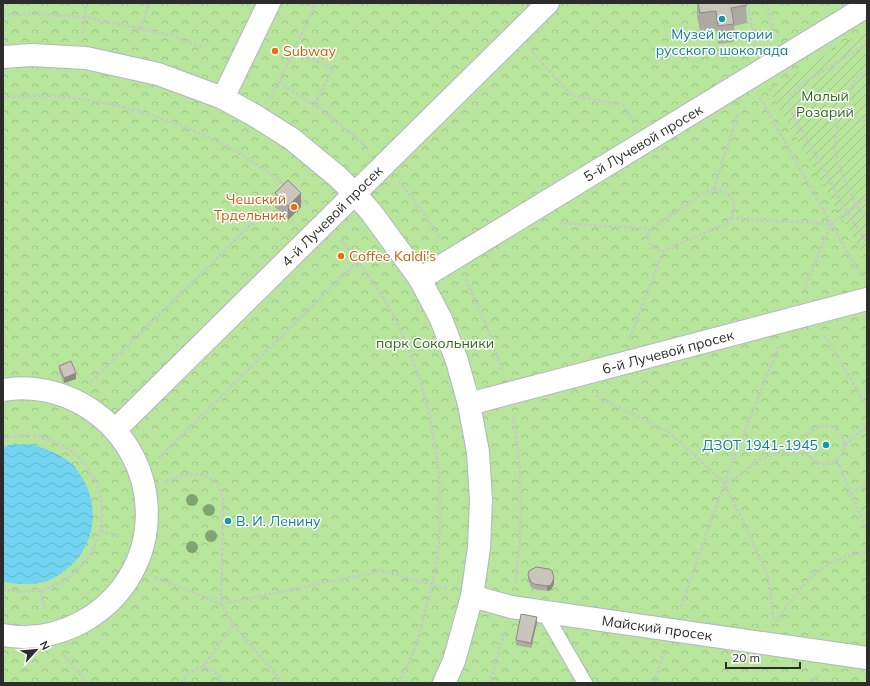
<svg xmlns="http://www.w3.org/2000/svg" width="870" height="686" viewBox="0 0 870 686" font-family="Mulish,sans-serif">
	<style>
		.park { fill: url(#park-crowns) }
		.garden { fill: url(#garden-furrows) }
		.water { fill: url(#water-waves) }
		.lines { fill: none; stroke-linecap: round; stroke-linejoin: round }
		.lane-casing { stroke: #b2b6c0; stroke-width: 16 }
		.street-casing { stroke: #b2b6c0; stroke-width: 24 }
		.path { stroke: #c8c8c8; stroke-width: 2.5; stroke-dasharray: 3 2; stroke-linecap: butt }
		.lane { stroke: #fff; stroke-width: 14 }
		.street { stroke: #fff; stroke-width: 22 }
		.tree { fill: #84a373 }
		.wall { fill: #ada9a3 }
		.shaded-wall { fill: #8d8a84 }
		.building { fill: #c9c5bd; stroke: #8d8a84 }
		.culture-dot { fill: #0f9aa8; stroke: #fff; stroke-width: 1.5 }
		.food-dot { fill: #e8710a; stroke: #fff; stroke-width: 1.5 }
		.labels { text-anchor: middle; stroke-width: 3; stroke-linejoin: round; paint-order: stroke }
		.culture-label { font-size: 14px; fill: #0d838f; stroke: #fff }
		.food-label { font-size: 14px; fill: #c56008; stroke: #fff; text-anchor: start }
		.park-label { font-size: 14px; fill: #2e6c1a; stroke: #fff }
		.street-label { font-size: 14px; fill: #2c2c2c; stroke: #fff }
	</style>
	<defs>
		<pattern id="park-crowns" width="20" height="18" patternUnits="userSpaceOnUse"><rect width="20" height="18" fill="#b7e59b"/><path d="M2 6a3 3 0 1 1 6 0M12 15a3 3 0 1 1 6 0" fill="none" stroke="#9ec586"/></pattern>
		<pattern id="garden-furrows" width="10" height="10" patternUnits="userSpaceOnUse"><rect width="10" height="10" fill="#b7e59b"/><path d="M-1 1l2-2M0 10L10 0M9 11l2-2" fill="none" stroke="#9ec586"/></pattern>
		<pattern id="water-waves" width="16" height="10" patternUnits="userSpaceOnUse"><rect width="16" height="10" fill="#72d4f0"/><path d="M0 5q4-4 8 0t8 0" fill="none" stroke="#63b6ce"/></pattern>
	</defs>
	<rect width="100%" height="100%" fill="#eee7df"/>
	<!-- park -->
	<rect class="park" x="3" y="3" width="864" height="680"/>
	<!-- garden -->
	<path class="garden" d="M867,29V262L769,90Z"/>
	<!-- water -->
	<path class="water" d="M31,444C46,449 60,453 72,464C75,466 77,470 79,473C103,507 95,552 60,574C56,576 53,579 49,580C34,586 19,584 4,582H3V447L8,445Z"/>
	<g class="lines">
		<!-- lane casing -->
		<g class="lane-casing">
			<path id="lane" d="M544,612L585,683"/>
		</g>
		<!-- street casing -->
		<g class="street-casing">
			<g id="street">
				<path d="M3,57L31,55L86,58L158,74L223,98L254,115L292,139L338,177L355,194L371,212L420,279L441,319L457,361L469,404L478,452L481,500L479,548L472,596L454,661L444,683"/>
				<path d="M223,98L269,3"/>
				<path d="M420,279L867,6"/>
				<path d="M3,390C29,385 59,391 82,404C168,453 169,574 82,622C58,635 30,640 3,635"/>
				<path d="M469,404L867,299"/>
				<path d="M115,430L548,3"/>
				<path d="M472,596L511,607L867,658"/>
			</g>
		</g>
		<!-- path -->
		<g class="path">
			<path d="M748,3L755,46"/>
			<path d="M767,3L773,35"/>
			<path d="M3,16L31,14L85,17L170,35L205,48"/>
			<path d="M140,28L150,3"/>
			<path d="M83,34L86,3"/>
			<path d="M867,44L802,84L790,96V105L793,115L848,213L867,243"/>
			<path d="M294,50L333,69L314,105"/>
			<path d="M532,52L571,95L623,105L634,122"/>
			<path d="M867,71L858,77L847,92L839,110L835,149L844,180L857,207L867,218"/>
			<path d="M279,82C310,102 341,123 368,149"/>
			<path d="M3,97C29,96 56,95 82,99C157,111 226,138 286,186"/>
			<path d="M271,98L316,3"/>
			<path d="M760,98L861,276"/>
			<path d="M840,111L867,122"/>
			<path d="M399,182L411,196L441,239"/>
			<path d="M714,189C735,192 741,209 725,224L663,251C650,249 645,240 650,229L706,192Z"/>
			<path d="M714,189L738,113"/>
			<path d="M298,197L308,206"/>
			<path d="M731,218L831,224L848,213L867,197"/>
			<path d="M559,223L650,229"/>
			<path d="M341,240C365,269 388,301 403,336C436,409 451,507 432,586C430,596 426,607 423,618C421,627 419,638 415,647C411,659 404,671 399,683"/>
			<path d="M465,279C480,308 493,339 502,371"/>
			<path d="M804,290L831,224"/>
			<path d="M824,335L867,406"/>
			<path d="M630,338L663,251"/>
			<path d="M779,346L724,483L739,476L756,461L780,452L807,453"/>
			<path d="M91,382L277,199"/>
			<path d="M596,396L670,433L724,483L749,533L768,577L774,621"/>
			<path d="M513,416C523,472 523,528 515,584"/>
			<circle cx="825" cy="445" r="19"/>
			<path d="M3,438C13,436 23,435 33,436C47,437 61,443 72,452C118,487 109,557 59,583C42,592 21,594 3,589"/>
			<path d="M845,445L867,426"/>
			<path d="M159,458L358,261"/>
			<path d="M837,460L867,531"/>
			<path d="M166,481L179,476L192,474L204,475L213,480L219,488L223,499V524L221,604L233,624L283,683"/>
			<path d="M851,494L867,482"/>
			<path d="M101,531L120,536"/>
			<path d="M155,577L221,604L382,571L449,589"/>
			<path d="M40,590L45,610"/>
			<path d="M681,607L724,484"/>
			<path d="M776,622C801,586 820,558 867,552"/>
			<path d="M63,655L88,683"/>
			<path d="M203,667L233,624"/>
			<path d="M182,683C191,663 214,662 222,683"/>
			<path d="M488,683L492,675L505,630"/>
			<path d="M654,683L664,653"/>
			<path d="M810,683L819,675"/>
		</g>
		<!-- lane -->
		<use href="#lane" class="lane"/>
		<!-- street -->
		<use href="#street" class="street"/>
	</g>
	<!-- trees -->
	<g class="tree">
		<circle cx="192" cy="500" r="6"/>
		<circle cx="209" cy="510" r="6"/>
		<circle cx="211" cy="536" r="6"/>
		<circle cx="192" cy="547" r="6"/>
	</g>
	<!-- wall -->
	<g class="wall">
		<path d="M697,3H746L747,23L734,26V42L718,44L716,29L700,31L697,16Z"/>
		<path d="M275,193L301,207L288,220L275,207Z"/>
		<path d="M59,366L76,379L64,383L59,371Z"/>
		<path d="M528,575L554,584L551,590L547,591L534,589L531,587L528,580Z"/>
		<path d="M537,622L531,648L516,645V640Z"/>
	</g>
	<!-- shaded-wall -->
	<g class="shaded-wall">
		<path d="M301,193V207L288,220V206Z"/>
		<path d="M76,373V379L64,383V378Z"/>
		<path d="M554,578V584L551,590L547,591V586Z"/>
		<path d="M537,617V622L531,648V643Z"/>
	</g>
	<!-- building -->
	<g class="building">
		<path d="M698,3H746L747,5L731,8L734,24L718,26L716,11L700,13Z"/>
		<path d="M288,180L301,193L288,206L275,193Z"/>
		<path d="M71,361L76,373L64,378L59,366Z"/>
		<path d="M536,567L549,569L552,571L554,578L551,585L547,586L534,584L531,582L528,575L529,571Z"/>
		<path d="M521,614L537,617L531,643L516,640Z"/>
	</g>
	<!-- markers -->
	<g class="culture-dot">
		<circle cx="722" cy="19" r="4"/>
		<circle cx="826" cy="445" r="4"/>
		<circle cx="228" cy="521" r="4"/>
	</g>
	<g class="food-dot">
		<circle cx="275" cy="51" r="4"/>
		<circle cx="294" cy="207" r="4"/>
		<circle cx="341" cy="256" r="4"/>
	</g>
	<g class="labels">
		<!-- culture labels -->
		<g class="culture-label">
			<text x="722" y="39">Музей истории<tspan x="722" dy="16">русского шоколада</tspan></text>
			<text x="818" y="450" text-anchor="end">ДЗОТ 1941-1945</text>
			<text x="236" y="526" text-anchor="start">В. И. Ленину</text>
		</g>
		<!-- food labels -->
		<g class="food-label">
			<text x="283" y="56">Subway</text>
			<text x="286" y="204" text-anchor="end">Чешский<tspan x="286" dy="16">Трдельник</tspan></text>
			<text x="349" y="261">Coffee Kaldi's</text>
		</g>
		<!-- park labels -->
		<g class="park-label">
			<text x="825" y="101">Малый<tspan x="825" dy="16">Розарий</tspan></text>
			<text x="435" y="348">парк Сокольники</text>
		</g>
		<!-- street labels -->
		<g class="street-label">
			<text transform="translate(643 143) rotate(-31)" y="5">5-й Лучевой просек</text>
			<text transform="translate(332 216) rotate(-45)" y="5">4-й Лучевой просек</text>
			<text transform="translate(668 352) rotate(-15)" y="5">6-й Лучевой просек</text>
			<text transform="translate(657 628) rotate(8)" y="5">Майский просек</text>
		</g>
	</g>
	<!-- border -->
	<rect width="870" height="686" fill="none" stroke="#2c2c2c" stroke-width="8"/>
	<!-- north arrow -->
	<g transform="translate(36 650) rotate(63)" stroke="#ffffff" stroke-width="3" paint-order="stroke">
	<path d="M0-3L7 15L0 10L-7 15Z" fill="#2c2c2c"/>
	<text y="-6" font-size="11" font-weight="bold" text-anchor="middle" fill="#2c2c2c">N</text>
	</g>
	<!-- scale -->
	<path d="M726 662v6h74v-6" fill="none" stroke="#2c2c2c" stroke-width="2"/>
	<text x="732" y="662" font-size="12" fill="#2c2c2c" stroke="#ffffff" stroke-width="3" paint-order="stroke">20 m</text>
</svg>
